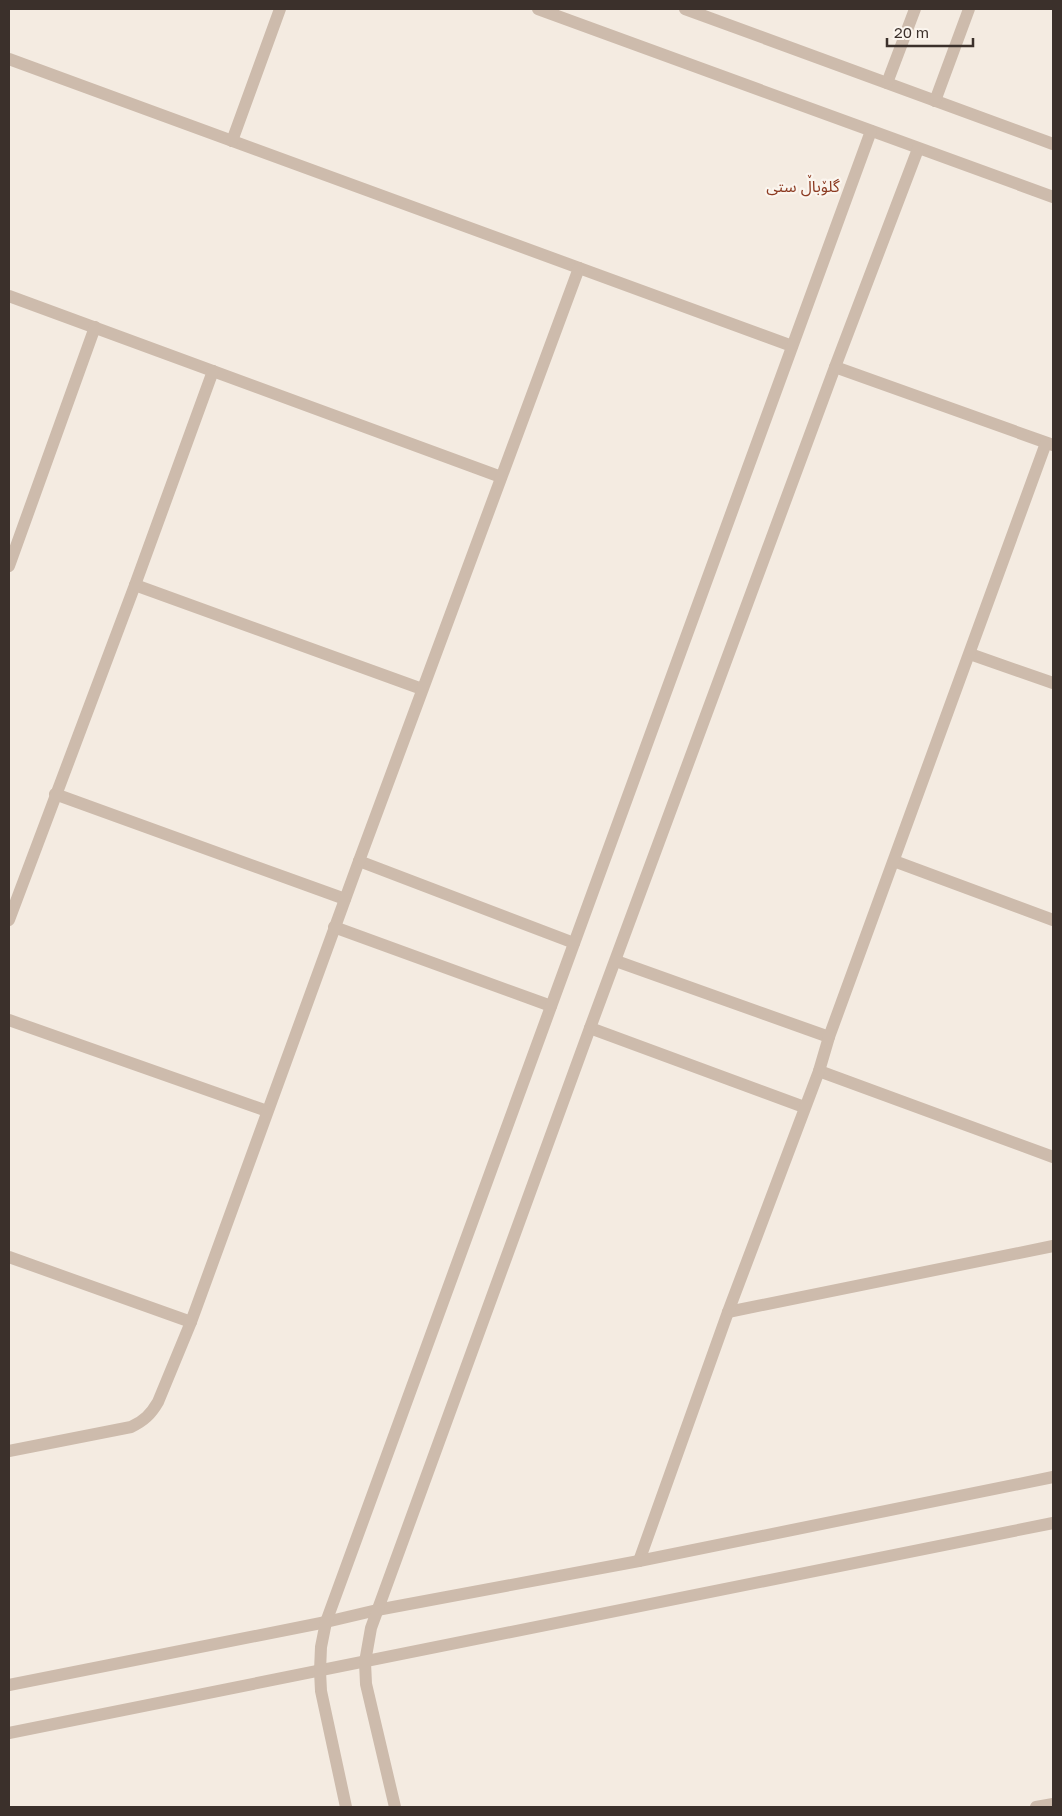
<svg xmlns="http://www.w3.org/2000/svg" width="1062" height="1816" viewBox="0 0 1062 1816" font-family="'Golos Text','Noto Sans Arabic',sans-serif">
	<style>
		.lines { fill: none; stroke-linecap: round; stroke-linejoin: round }
		.minor { stroke: #cdbbac; stroke-width: 12 }
		.labels { text-anchor: middle; stroke-width: 4.5; stroke-linejoin: round; paint-order: stroke }
		.neighbourhood-label { font-size: 16px; fill: #8c3b22; stroke: #fbf5ee }
	</style>
	<rect width="100%" height="100%" fill="#f4ebe1"/>
	<g class="lines">
		<!-- minor -->
		<g class="minor">
			<path d="M538,9L1053,197"/>
			<path d="M685,9L1053,144"/>
			<path d="M9,59L792,346"/>
			<path d="M887,83L915,9"/>
			<path d="M935,101L969,9"/>
			<path d="M232,141L280,9"/>
			<path d="M9,296L501,477"/>
			<path d="M835,367L1053,445"/>
			<path d="M9,566L95,327"/>
			<path d="M135,585L422,689"/>
			<path d="M970,654L1053,683"/>
			<path d="M55,794L345,899"/>
			<path d="M359,861L574,943"/>
			<path d="M894,861L1053,920"/>
			<path d="M9,920L135,585L213,371"/>
			<path d="M334,927L551,1006"/>
			<path d="M616,961L829,1037"/>
			<path d="M9,1020L267,1111"/>
			<path d="M590,1028L804,1107"/>
			<path d="M819,1071L1053,1157"/>
			<path d="M9,1257L191,1322"/>
			<path d="M728,1312L1053,1246"/>
			<path d="M9,1451L131,1427C144,1421 151,1414 158,1402L191,1322L359,861L579,268"/>
			<path d="M639,1561L728,1312L819,1071L829,1037L1046,443"/>
			<path d="M9,1685L326,1622L377,1610L639,1561L1053,1477"/>
			<path d="M9,1733L1053,1523"/>
			<path d="M346,1807L321,1691L320,1671L321,1647L326,1622L871,131"/>
			<path d="M395,1807L366,1684L365,1662L371,1628L590,1028L835,367L918,149"/>
			<path d="M1036,1807L1053,1804"/>
		</g>
	</g>
	<g class="labels">
		<!-- neighbourhood labels -->
		<g class="neighbourhood-label">
			<text x="803" y="192">گلۆباڵ ستی</text>
		</g>
	</g>
	<!-- border -->
	<rect width="1062" height="1816" fill="none" stroke="#3b302b" stroke-width="20"/>
	<!-- scale -->
	<path d="M887 38v8h86v-8" fill="none" stroke="#3b302b" stroke-width="2.5"/>
	<text x="894" y="38" font-size="15" fill="#3b302b" stroke="#fbf5ee" stroke-width="4" paint-order="stroke">20 m</text>
</svg>
